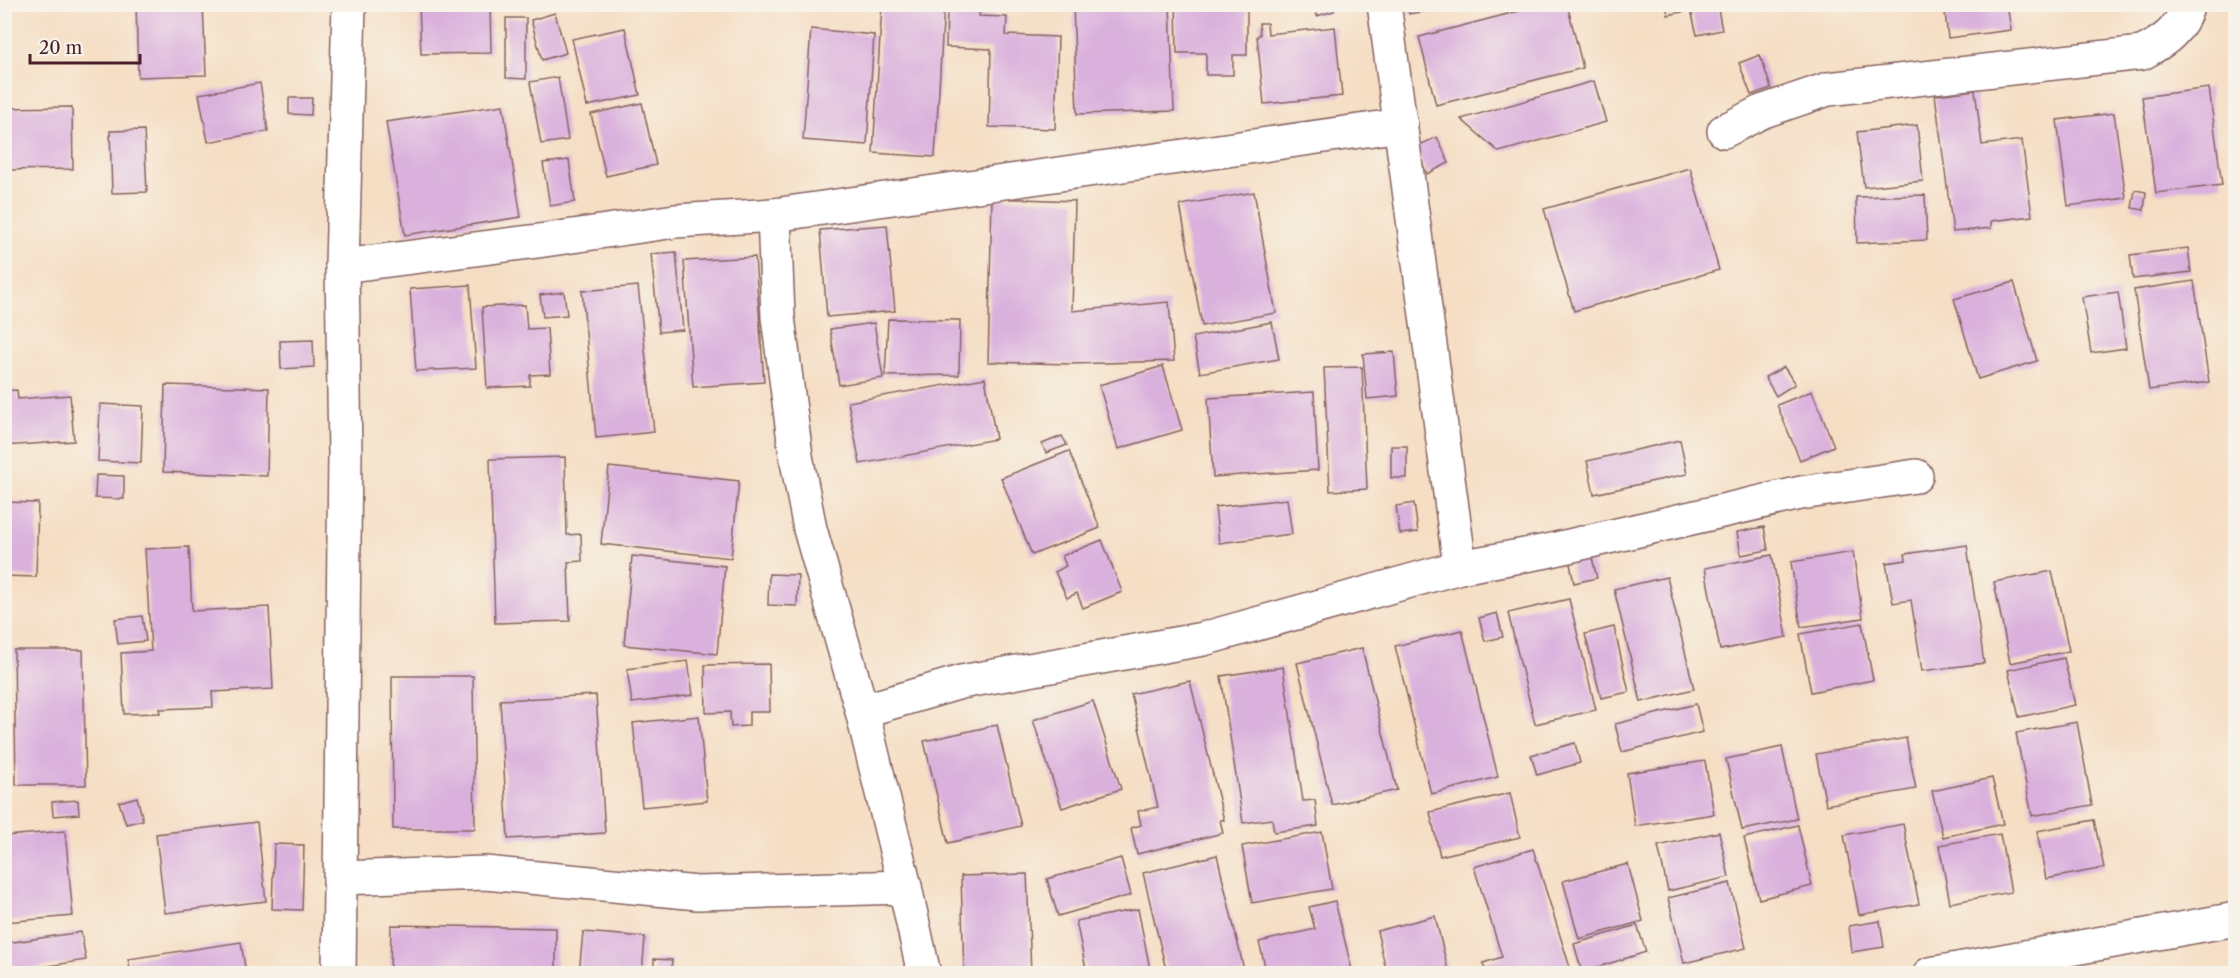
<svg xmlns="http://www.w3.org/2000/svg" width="2240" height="978" viewBox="0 0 2240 978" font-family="'Libre Caslon Text',serif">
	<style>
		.building { fill: #dab0dd }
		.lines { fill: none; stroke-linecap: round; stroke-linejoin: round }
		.minor-casing { stroke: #866261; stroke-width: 36 }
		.minor { stroke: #fff; stroke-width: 33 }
	</style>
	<rect width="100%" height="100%" fill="#f7f3e8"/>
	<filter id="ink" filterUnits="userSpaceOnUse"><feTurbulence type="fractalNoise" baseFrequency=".0167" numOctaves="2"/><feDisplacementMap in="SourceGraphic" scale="12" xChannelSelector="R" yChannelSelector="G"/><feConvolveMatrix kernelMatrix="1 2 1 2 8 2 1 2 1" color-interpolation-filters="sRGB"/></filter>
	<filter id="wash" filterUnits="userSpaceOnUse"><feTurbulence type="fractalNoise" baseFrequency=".008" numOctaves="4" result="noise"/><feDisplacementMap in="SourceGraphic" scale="24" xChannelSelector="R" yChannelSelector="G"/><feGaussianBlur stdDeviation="1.35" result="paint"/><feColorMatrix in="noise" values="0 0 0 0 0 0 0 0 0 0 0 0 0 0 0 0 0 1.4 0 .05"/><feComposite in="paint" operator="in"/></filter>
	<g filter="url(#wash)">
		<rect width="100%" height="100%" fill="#f5dec4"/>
		<g id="blocks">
			<!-- building -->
			<g class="building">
				<path d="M136,4H203L206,75L138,77Z"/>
				<path d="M419,4H490L491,53L421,54Z"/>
				<path d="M882,4H944L935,157L873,153Z"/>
				<path d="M947,4H1014V8L980,7L979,16L1007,17L1006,35L1058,37L1055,129L989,127L991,49L946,47Z"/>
				<path d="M1073,4H1170L1174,111L1077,114Z"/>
				<path d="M1176,4H1247V55H1233V75H1206V53H1177Z"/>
				<path d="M1314,4H1333L1334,11L1317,16Z"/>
				<path d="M1408,4H1456V6L1409,14Z"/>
				<path d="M1546,4H1567L1583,68L1436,105L1419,37Z"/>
				<path d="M1666,4H1717L1722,30L1697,35L1691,10L1668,15Z"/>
				<path d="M1944,4H2007L2011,30L1948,38Z"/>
				<path d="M555,13L566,53L542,60L531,20Z"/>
				<path d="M506,18H526V79L506,78Z"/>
				<path d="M1259,23H1267L1268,34L1335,27L1342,96L1264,104L1257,36L1260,35Z"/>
				<path d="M625,28L640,95L587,106L572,39Z"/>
				<path d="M811,29L874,35L867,145L803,140Z"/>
				<path d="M1760,55L1771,88L1751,95L1739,63Z"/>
				<path d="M558,77L568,140L541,144L530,82Z"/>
				<path d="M1594,81L1606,122L1499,152L1461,119Z"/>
				<path d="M260,83L268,131L208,142L199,94Z"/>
				<path d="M2209,88L2222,185L2156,193L2142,97Z"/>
				<path d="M1975,90L1982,145L2022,140L2032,216L1991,221V228L1953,232L1935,95Z"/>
				<path d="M289,98H312L311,115L289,114Z"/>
				<path d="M642,103L656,165L606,176L591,114Z"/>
				<path d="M503,105L521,217L405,235L386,122Z"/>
				<path d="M72,107L73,169L4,170V108Z"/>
				<path d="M2114,113L2126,198L2068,206L2057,120Z"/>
				<path d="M1917,125L1923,181L1864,187L1857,132Z"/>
				<path d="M144,130L147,192L112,193L110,131Z"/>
				<path d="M1437,137L1449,163L1427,174L1415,147Z"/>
				<path d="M569,160L575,202L550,206L543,163Z"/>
				<path d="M1690,168L1719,270L1574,311L1544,209Z"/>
				<path d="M2135,190L2146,192L2144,210L2132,208Z"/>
				<path d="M1254,192L1276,313L1202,326L1180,205Z"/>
				<path d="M1925,195L1927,240L1857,243L1856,197Z"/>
				<path d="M992,198L1075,201L1072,311L1169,302L1174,361L1070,364L988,362Z"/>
				<path d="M887,225L895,311L827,317L820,230Z"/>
				<path d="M2188,248L2191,272L2133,279L2130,255Z"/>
				<path d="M676,252L683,330L659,332L651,254Z"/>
				<path d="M755,257L764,382L693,387L684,261Z"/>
				<path d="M2194,281L2209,382L2149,390L2134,290Z"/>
				<path d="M2014,282L2037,361L1978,379L1954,299Z"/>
				<path d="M470,285L476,368L416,371L410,289Z"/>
				<path d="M638,286L654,432L596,438L582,291Z"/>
				<path d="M564,292L567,315L543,317L540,295Z"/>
				<path d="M2118,292L2126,348L2091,353L2082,297Z"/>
				<path d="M525,305L527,329L547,328L550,374L530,375V386L487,388L482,307Z"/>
				<path d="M888,319L960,320L959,375L885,376Z"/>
				<path d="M1272,322L1279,359L1200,373L1193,337Z"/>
				<path d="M874,323L883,378L839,385L830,329Z"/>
				<path d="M313,340L314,367L281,369L280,341Z"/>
				<path d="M1394,352L1398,396L1367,399L1363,354Z"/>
				<path d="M1163,366L1182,430L1118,449L1099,385Z"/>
				<path d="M1362,367L1367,489L1330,491L1324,368Z"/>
				<path d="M1784,367L1795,384L1776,396L1765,377Z"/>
				<path d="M985,378L996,439L860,464L848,402Z"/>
				<path d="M165,385L269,388L267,476L163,472Z"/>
				<path d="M17,390L18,399L70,395L74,441L4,446V391Z"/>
				<path d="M1812,391L1834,446L1800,460L1777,405Z"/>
				<path d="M1314,392L1318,470L1213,477L1208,398Z"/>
				<path d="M100,404L143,406L141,463L98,461Z"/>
				<path d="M1062,436L1067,445L1046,453L1042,444Z"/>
				<path d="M1680,440L1687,474L1594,494L1587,461Z"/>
				<rect x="1391" y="446" width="16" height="32"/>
				<path d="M1069,451L1100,528L1032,555L1001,478Z"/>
				<path d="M565,457L567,535L581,534L582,561L568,562L570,621L495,623L490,459Z"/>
				<path d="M609,467L739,481L731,558L601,544Z"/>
				<path d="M96,475L124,476V499L95,498Z"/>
				<path d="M1287,499L1292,534L1219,543L1215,507Z"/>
				<path d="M4,502L38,503L36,577L4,576Z"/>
				<path d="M1414,503L1418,532L1400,534L1396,506Z"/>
				<path d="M1764,527L1768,550L1741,555L1737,532Z"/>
				<path d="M1102,540L1122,592L1083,608L1077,593L1067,598L1055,572L1066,566L1062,556Z"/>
				<path d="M1967,545L1984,663L1922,671L1911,600L1893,603L1886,563L1906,560L1905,554Z"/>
				<path d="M189,547L192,611L269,607L273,689L212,692L213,707L159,709L160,713L124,714L121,653L151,651L145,549Z"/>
				<path d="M1853,552L1863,618L1801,627L1791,562Z"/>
				<path d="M1591,554L1597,578L1574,583L1569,559Z"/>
				<path d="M1772,555L1787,637L1720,650L1705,568Z"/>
				<path d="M632,556L725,566L717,654L624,645Z"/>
				<path d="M2052,571L2069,651L2010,663L1994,582Z"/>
				<path d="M769,574L798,575L797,606L768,605Z"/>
				<path d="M1667,577L1694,689L1641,702L1614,589Z"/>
				<path d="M1569,599L1596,710L1535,724L1508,613Z"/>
				<path d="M1497,613L1503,637L1485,641L1479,618Z"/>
				<path d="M142,616L146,641L118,644L115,619Z"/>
				<path d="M1862,623L1873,680L1811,692L1800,634Z"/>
				<path d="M1614,627L1629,692L1601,698L1585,634Z"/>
				<path d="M1462,630L1498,777L1431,794L1395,646Z"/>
				<path d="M1362,648L1397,790L1332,805L1297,663Z"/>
				<path d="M14,650H83L86,785H16Z"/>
				<path d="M2064,658L2075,705L2019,717L2008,670Z"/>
				<path d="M688,661L693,695L632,703L627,669Z"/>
				<path d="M769,664L770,712H749V726L731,727L730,712L706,713L705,665Z"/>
				<path d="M1283,667L1303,801L1315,800L1318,826L1274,832L1272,819L1243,823L1221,676Z"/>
				<path d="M392,676H473L475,829H393Z"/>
				<path d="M1190,681L1224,820H1220L1223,833L1137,854L1131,828L1141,825L1138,811L1158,807L1131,694Z"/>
				<path d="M596,695L605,833L508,839L500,700Z"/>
				<path d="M1093,701L1121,789L1062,808L1033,720Z"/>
				<path d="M1696,704L1703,732L1622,752L1615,724Z"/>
				<path d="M699,716L707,801L642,807L633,723Z"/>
				<path d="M2077,722L2092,805L2032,816L2016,733Z"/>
				<path d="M997,725L1021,826L948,843L924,741Z"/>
				<path d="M1906,738L1916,789L1826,805L1816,754Z"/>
				<path d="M1575,743L1580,763L1537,775L1531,755Z"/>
				<path d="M1782,747L1797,819L1742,830L1726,759Z"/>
				<path d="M1705,761L1714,814L1635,826L1627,773Z"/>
				<path d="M1992,778L2003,824L1943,837L1932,791Z"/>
				<path d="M1510,793L1520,837L1440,856L1430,812Z"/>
				<path d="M137,797L143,820L126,824L119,802Z"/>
				<path d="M78,800L79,814L53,816L52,802Z"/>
				<path d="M2094,820L2104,868L2046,879L2037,831Z"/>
				<path d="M257,822L266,901L165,913L156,834Z"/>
				<path d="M1903,824L1919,904L1859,915L1844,835Z"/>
				<path d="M1798,825L1812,886L1759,899L1744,838Z"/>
				<path d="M65,831L73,916L5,922V836Z"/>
				<path d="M1322,832L1332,889L1252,903L1242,846Z"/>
				<path d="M1719,832L1729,877L1668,891L1658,846Z"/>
				<path d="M2000,834L2011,892L1950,903L1939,845Z"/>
				<path d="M274,844L304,845L302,910L272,909Z"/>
				<path d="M1533,849L1572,974H1486L1483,963L1502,957L1474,867Z"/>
				<path d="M1217,855L1245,974H1167L1143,873Z"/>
				<path d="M1121,858L1131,895L1058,916L1047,879Z"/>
				<path d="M1628,864L1643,921L1579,939L1563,881Z"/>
				<path d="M1027,874L1031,974H964L961,876Z"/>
				<path d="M1730,883L1746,948L1684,963L1668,898Z"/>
				<path d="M1335,901L1353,974H1267L1259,942L1315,929L1309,907Z"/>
				<path d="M1138,909L1151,974H1087L1076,921Z"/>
				<path d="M1435,916L1449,974H1387L1377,931Z"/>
				<path d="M1880,921L1884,947L1852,952L1849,926Z"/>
				<path d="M391,925L556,928V974H390Z"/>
				<path d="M1637,925L1646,952L1582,972L1574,944Z"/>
				<path d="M81,932L86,960L12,972L7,943Z"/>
				<path d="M583,932L645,937L642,974H579Z"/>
				<path d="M241,942L246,974H131L128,959Z"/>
				<path d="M654,959L672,960L671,974H654Z"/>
			</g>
		</g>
	</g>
	<g filter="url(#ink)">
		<use href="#blocks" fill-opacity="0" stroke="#866261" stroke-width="1.5"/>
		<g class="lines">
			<!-- minor casing -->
			<g class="minor-casing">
				<g id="minor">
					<path d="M1384,4L1460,567"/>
					<path d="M1724,131L1761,112L1828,89L2142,53C2165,41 2181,30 2188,4"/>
					<path d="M774,215L778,317L796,456L810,529L862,711L905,887"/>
					<path d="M342,266L538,241L675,221L774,215L1401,125"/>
					<path d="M862,711L961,682L1203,639L1460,567L1547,551L1801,493L1916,476"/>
					<path d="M340,878L485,873L698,893L905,887L924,974"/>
					<path d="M339,974L345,454L342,266L349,4"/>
					<path d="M1930,974L2236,919"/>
				</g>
			</g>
			<!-- minor -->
			<use href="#minor" class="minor"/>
		</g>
	</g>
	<!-- margin -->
	<rect width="2240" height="978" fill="none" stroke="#f7f3e8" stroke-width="24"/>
	<!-- scale -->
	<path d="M30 54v9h110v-9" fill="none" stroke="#4a1f2b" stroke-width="3"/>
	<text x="39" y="54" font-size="18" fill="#4a1f2b" stroke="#f7f3e8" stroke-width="4.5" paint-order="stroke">20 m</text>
</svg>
